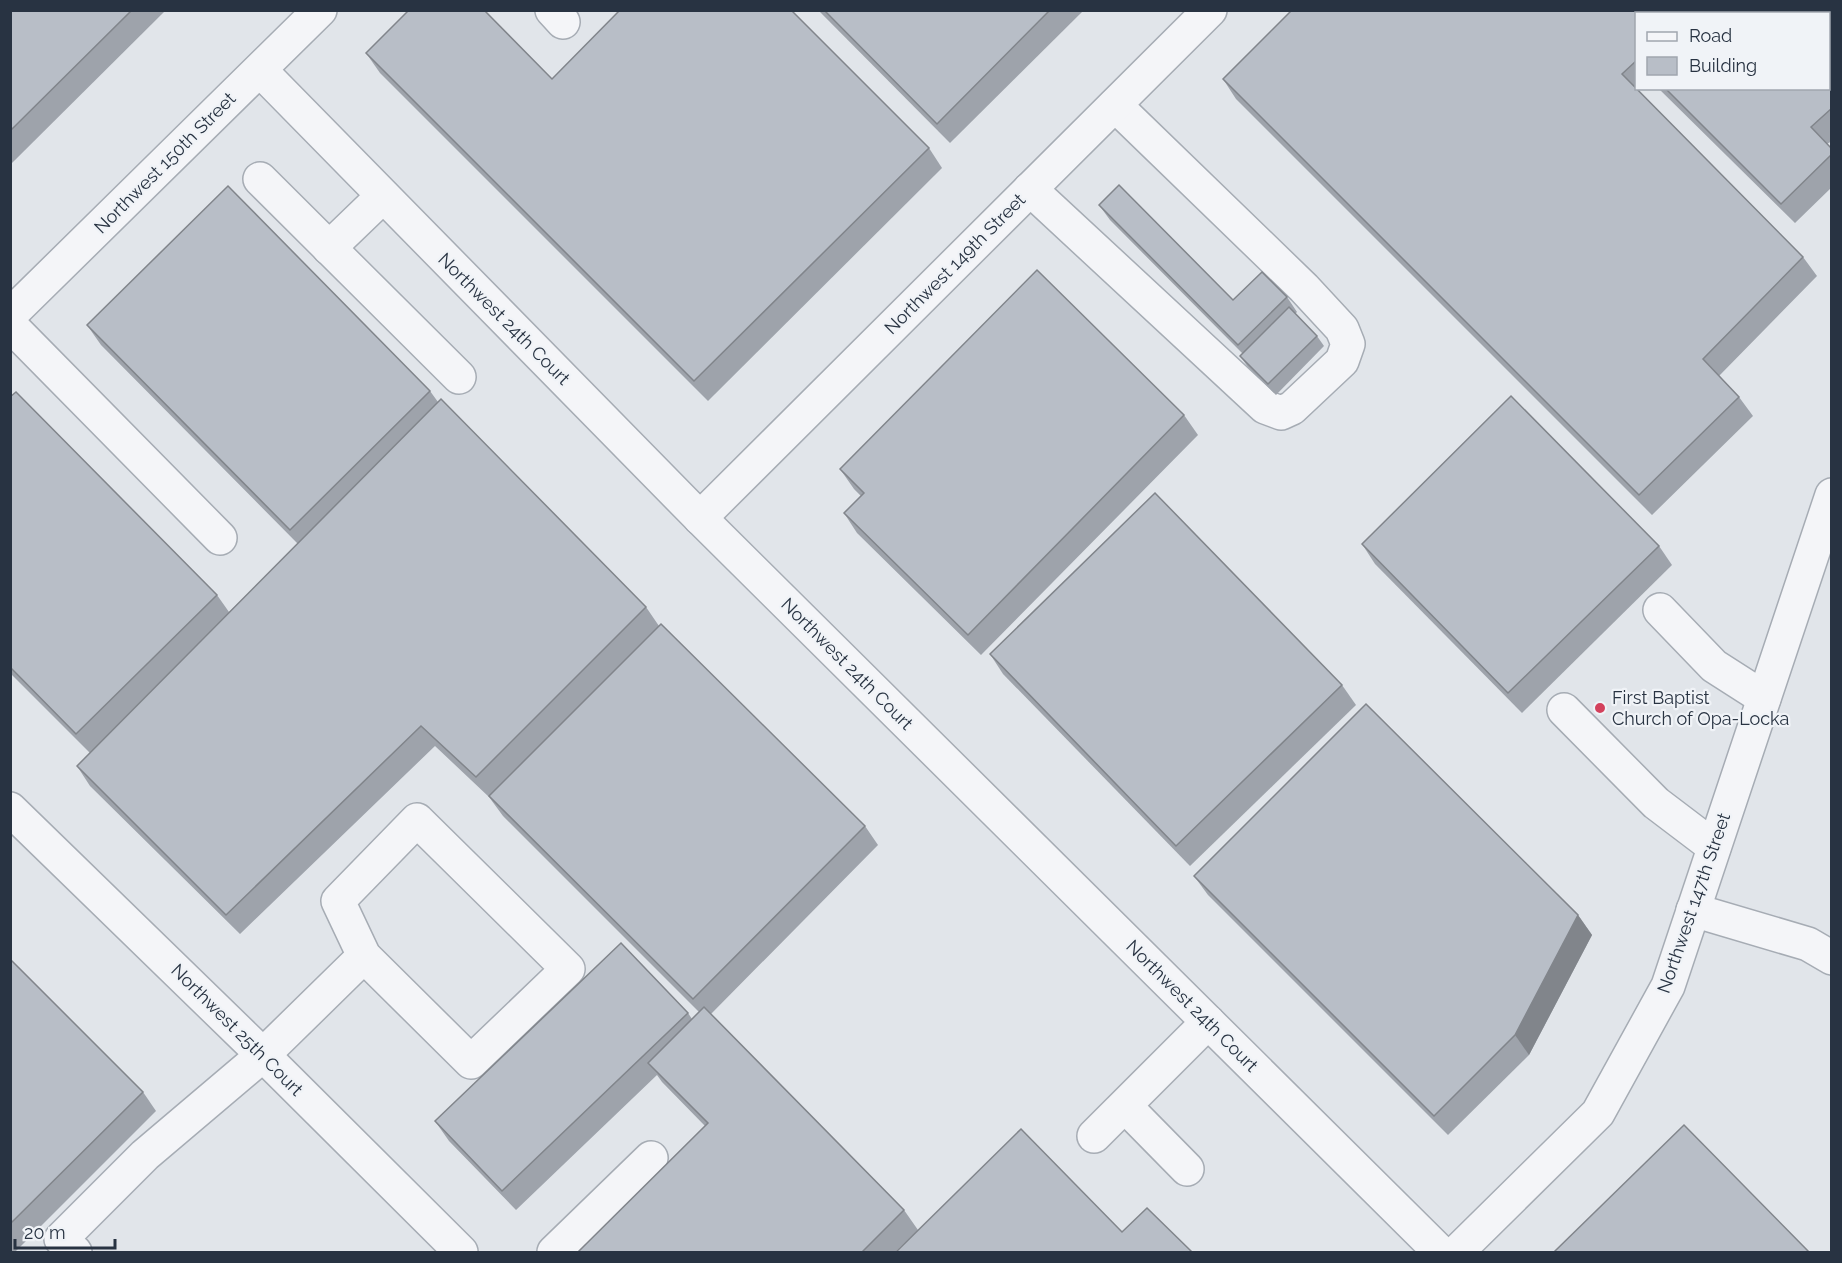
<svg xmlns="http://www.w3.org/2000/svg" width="1842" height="1263" viewBox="0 0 1842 1263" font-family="Raleway,sans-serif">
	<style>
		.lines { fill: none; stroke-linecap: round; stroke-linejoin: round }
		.minor-casing { stroke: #a6acb4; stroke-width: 36 }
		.minor { stroke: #f4f5f8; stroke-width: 33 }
		.wall { fill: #9ea3ab }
		.shaded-wall { fill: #81858b }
		.building { fill: #b8bec7; stroke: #81858b; stroke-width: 1.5 }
		.poi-dot { fill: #d3415c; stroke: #f0f3f7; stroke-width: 2 }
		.labels { text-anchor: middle; stroke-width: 4.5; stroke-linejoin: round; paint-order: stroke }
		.street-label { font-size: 18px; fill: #283342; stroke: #f0f3f7 }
		.poi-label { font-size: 18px; fill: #283342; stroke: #f0f3f7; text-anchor: start }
	</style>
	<rect width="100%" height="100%" fill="#e1e5ea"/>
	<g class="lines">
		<!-- minor casing -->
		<g class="minor-casing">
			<g id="minor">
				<path d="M552,10L563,22"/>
				<path d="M260,70L700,518L1440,1252"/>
				<path d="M260,179L459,377"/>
				<path d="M1030,189L1265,407L1281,413L1292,408L1342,361L1348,344L1342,329L1304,288L1115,105"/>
				<path d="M329,248L383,196"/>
				<path d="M10,315L320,10"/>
				<path d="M10,325L220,538"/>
				<path d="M700,518L1210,10"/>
				<path d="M1660,610L1714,666L1764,698"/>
				<path d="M1564,710L1656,803L1714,847"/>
				<path d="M10,809L263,1055L461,1252"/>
				<path d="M417,820L568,969L471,1062L364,956L338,901Z"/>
				<path d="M1693,910L1808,944L1832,958"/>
				<path d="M1125,1106L1187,1169"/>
				<path d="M1094,1136L1208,1022"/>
				<path d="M75,1252L61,1239L145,1155L263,1055L364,956"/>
				<path d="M554,1252L651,1158"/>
				<path d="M1457,1252L1598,1113L1668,986L1832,495"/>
			</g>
		</g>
		<!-- minor -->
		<use href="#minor" class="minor"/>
	</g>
	<!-- wall -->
	<g class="wall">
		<path d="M10,10H166L10,165Z"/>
		<path d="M818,10H1084L950,143Z"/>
		<path d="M1292,10H1832V141L1827,144L1832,149V187L1795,223L1658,88H1828V14H1636V88H1642L1639,91L1803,257L1817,276L1719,376L1739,397L1753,416L1652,515L1236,99L1223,79Z"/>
		<path d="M366,53L552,79L929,148L942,168L708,401L380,73Z"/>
		<path d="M1099,205L1233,300L1287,297L1297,312L1295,314L1317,336L1324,346L1276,395L1248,367L1240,356L1243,354L1110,220Z"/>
		<path d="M87,325L430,391L438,402L646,607L659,626L865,826L878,845L711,1014L904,1210L918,1230L895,1252H578L705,1126L662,1082L657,1075L516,1210L449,1141L435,1121L688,1013L692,1019L699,1012L503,816L489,797L435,746L240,934L90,786L77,766L90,753L10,673V397L217,595L229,612L298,544L101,345Z"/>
		<path d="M1184,415L1198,435L981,655L857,533L844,513L861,496L854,489L840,469Z"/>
		<path d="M1362,544L1659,546L1672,565L1522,713L1375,564Z"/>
		<path d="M990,654L1342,685L1356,705L1190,866L1003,674Z"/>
		<path d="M1194,876L1578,915L1592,935L1529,1055L1448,1135L1208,895Z"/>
		<path d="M10,959L143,1092L156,1111L15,1252H10Z"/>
	</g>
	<!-- shaded-wall -->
	<path class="shaded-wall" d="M1578,915L1592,935L1529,1055L1515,1035Z"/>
	<!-- building -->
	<g class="building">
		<path d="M10,10H132L10,131Z"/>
		<path d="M409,10H484L552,79L620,10H791L929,148L694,381L366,53Z"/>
		<path d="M824,10H1050L937,124Z"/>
		<path d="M1292,10H1832V108L1811,127L1832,149V154L1781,204L1665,88H1828V14H1636V61L1622,74L1803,257L1703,359L1739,397L1639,495L1223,79Z"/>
		<path d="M1119,185L1233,300L1262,272L1287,297L1238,345L1099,205Z"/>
		<path d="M228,186L430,391L290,530L87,325Z"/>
		<path d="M1037,270L1184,415L968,635L844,513L864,493L840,469Z"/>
		<path d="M1289,307L1317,336L1268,384L1240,356Z"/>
		<path d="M16,392L217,595L76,734L10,667V397Z"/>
		<path d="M1511,396L1659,546L1508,693L1362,544Z"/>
		<path d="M441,399L646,607L476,777L421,726L226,915L77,766Z"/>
		<path d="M1155,493L1342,685L1176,846L990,654Z"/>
		<path d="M661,624L865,826L693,999L489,796Z"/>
		<path d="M1366,704L1578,915L1515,1035L1434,1116L1194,876Z"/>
		<path d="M621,943L688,1013L502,1191L435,1121Z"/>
		<path d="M10,959L143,1092L10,1224Z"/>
		<path d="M704,1007L904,1210L862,1252H578L708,1123L648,1063Z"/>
		<path d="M1684,1125L1809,1252H1554Z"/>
		<path d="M1021,1129L1122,1232L1147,1208L1192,1252H896Z"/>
	</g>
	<!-- markers -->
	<circle class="poi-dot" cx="1600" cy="708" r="6"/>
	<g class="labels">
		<!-- street labels -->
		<g class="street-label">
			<text transform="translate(165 163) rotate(-45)" y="6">Northwest 150th Street</text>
			<text transform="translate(955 264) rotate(-45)" y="6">Northwest 149th Street</text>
			<text transform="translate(504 319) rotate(45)" y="6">Northwest 24th Court</text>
			<text transform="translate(847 664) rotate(45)" y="6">Northwest 24th Court</text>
			<text transform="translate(1694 903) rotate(-71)" y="6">Northwest 147th Street</text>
			<text transform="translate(1192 1006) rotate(45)" y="6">Northwest 24th Court</text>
			<text transform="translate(237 1030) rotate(45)" y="6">Northwest 25th Court</text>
		</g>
		<!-- poi labels -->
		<g class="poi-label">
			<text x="1612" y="704">First Baptist<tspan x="1612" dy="21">Church of Opa-Locka</tspan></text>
		</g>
	</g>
	<!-- border -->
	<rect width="1842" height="1263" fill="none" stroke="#283342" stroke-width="24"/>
	<!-- legend -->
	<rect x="1635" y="12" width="195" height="78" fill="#f0f3f7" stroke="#a0a6af" stroke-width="1.5"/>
	<rect x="1647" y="32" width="30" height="9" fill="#f4f5f8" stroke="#a0a6af" stroke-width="1.5"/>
	<text x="1689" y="42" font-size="18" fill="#283342">Road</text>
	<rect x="1647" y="57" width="30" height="18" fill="#b8bec7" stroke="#a0a6af" stroke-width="1.5"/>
	<text x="1689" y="72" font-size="18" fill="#283342">Building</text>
	<!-- scale -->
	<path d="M15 1239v9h100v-9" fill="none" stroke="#283342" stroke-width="3"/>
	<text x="24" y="1239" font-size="18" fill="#283342" stroke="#f0f3f7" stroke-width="4.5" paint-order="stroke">20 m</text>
</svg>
